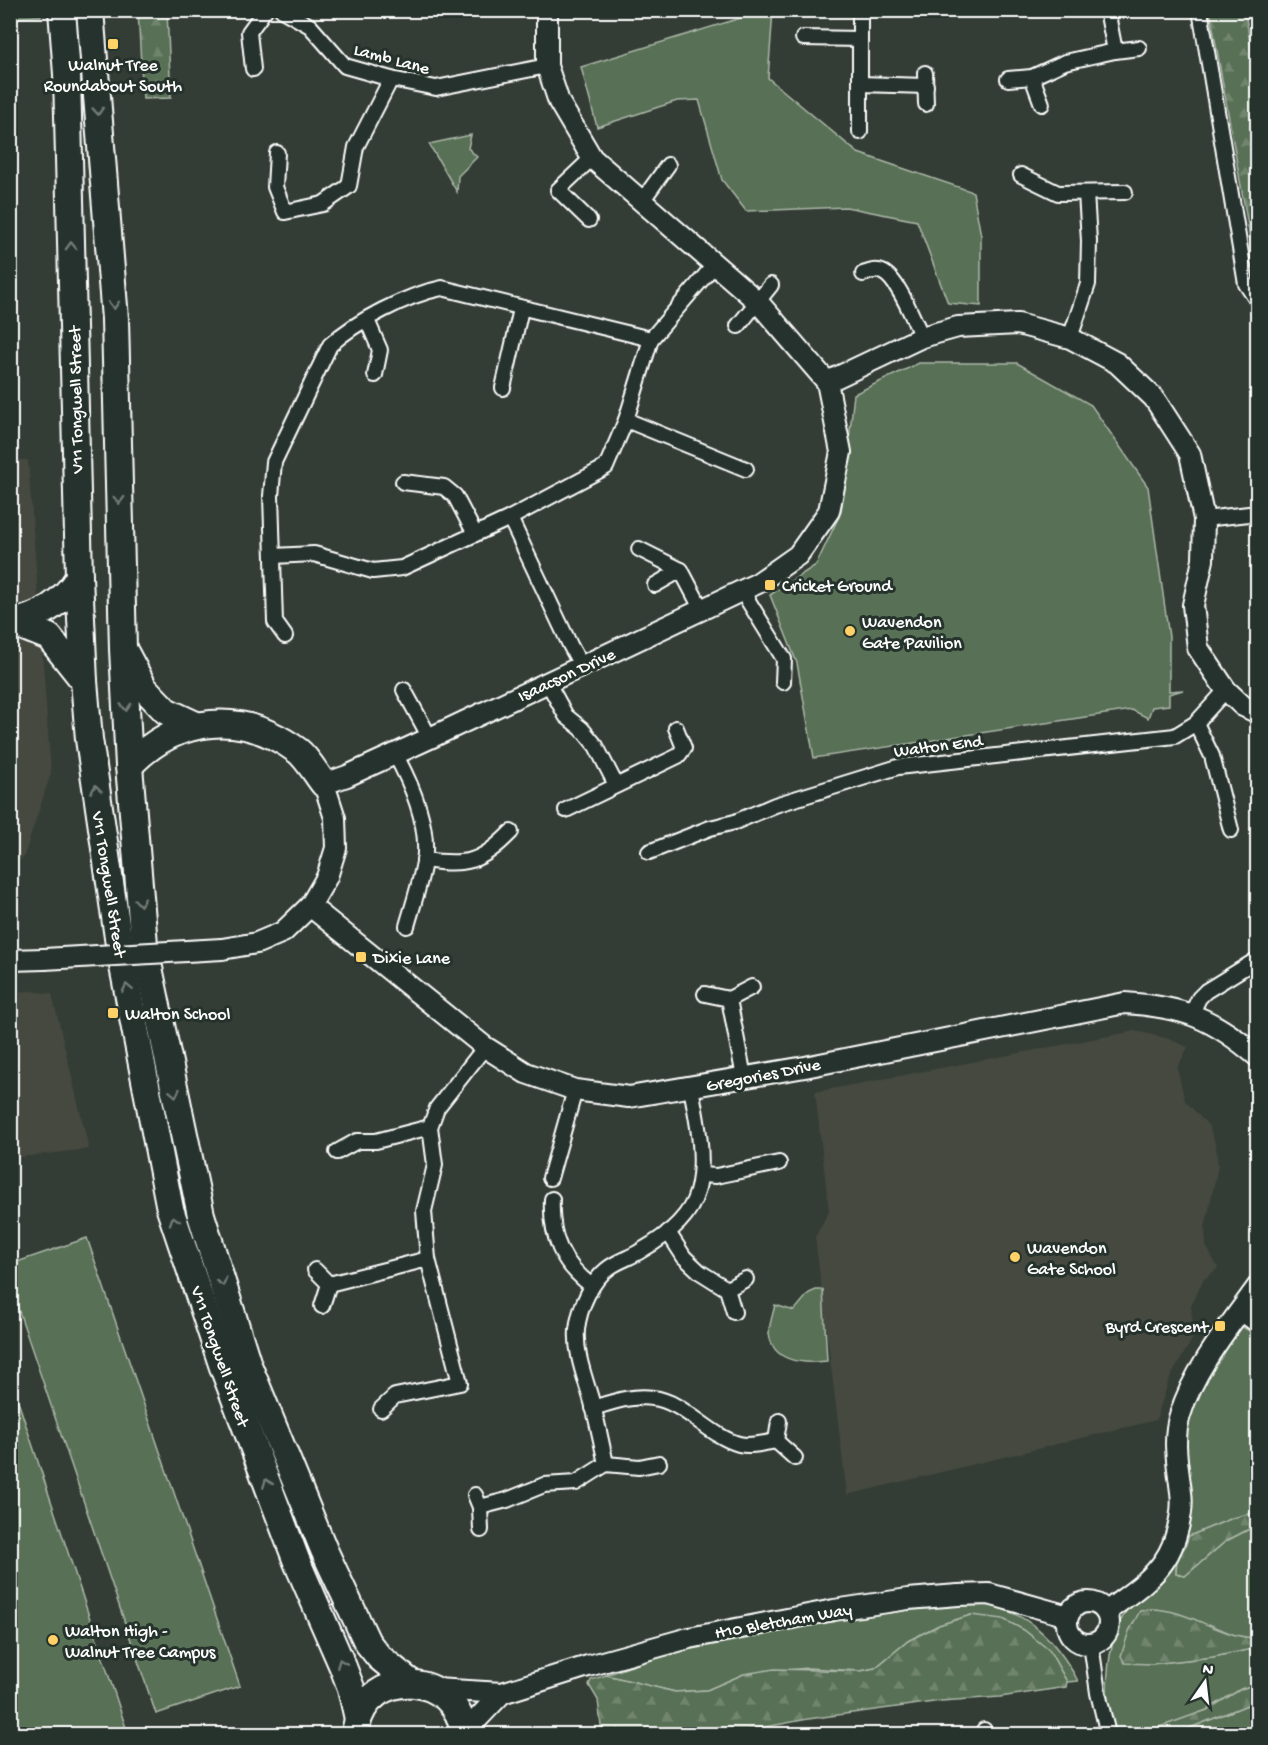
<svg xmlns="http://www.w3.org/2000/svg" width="1268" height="1745" viewBox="0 0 1268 1745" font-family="'Gochi Hand',sans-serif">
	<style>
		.built { fill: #454a3f }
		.green { fill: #587055; stroke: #acb8aa; stroke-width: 1.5 }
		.forest { fill: url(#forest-firs); stroke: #acb8aa; stroke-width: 1.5 }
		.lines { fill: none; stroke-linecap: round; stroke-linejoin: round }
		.street-casing { stroke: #fff; stroke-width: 18 }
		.secondary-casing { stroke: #fff; stroke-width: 24 }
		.highway-casing { stroke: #fff; stroke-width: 30 }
		.street { stroke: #26332d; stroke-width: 14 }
		.secondary { stroke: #26332d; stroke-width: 20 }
		.highway { stroke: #26332d; stroke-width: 26 }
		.secondary-bridge-casing { stroke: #fff; stroke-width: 24; stroke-linecap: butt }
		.secondary-bridge { stroke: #26332d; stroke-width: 20 }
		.oneway { stroke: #727a76 }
		.poi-dot { fill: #ffd166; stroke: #26332d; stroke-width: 2 }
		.labels { text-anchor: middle; stroke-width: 6; stroke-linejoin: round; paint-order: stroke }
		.street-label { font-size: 18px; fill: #fff; stroke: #26332d }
		.poi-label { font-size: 18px; fill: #fff; stroke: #26332d; text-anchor: start }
	</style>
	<defs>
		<pattern id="forest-firs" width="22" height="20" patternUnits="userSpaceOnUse" patternTransform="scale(1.5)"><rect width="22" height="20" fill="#587055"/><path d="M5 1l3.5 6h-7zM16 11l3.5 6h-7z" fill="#71856e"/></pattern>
	</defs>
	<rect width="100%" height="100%" fill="#343d35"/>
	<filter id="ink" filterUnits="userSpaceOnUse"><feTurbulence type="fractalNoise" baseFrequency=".0167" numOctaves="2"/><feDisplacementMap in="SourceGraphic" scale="12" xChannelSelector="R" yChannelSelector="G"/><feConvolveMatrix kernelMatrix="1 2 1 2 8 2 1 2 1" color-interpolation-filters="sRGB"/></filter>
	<g filter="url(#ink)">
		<!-- built -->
		<g class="built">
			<path d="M11,460H28L51,773L24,856L11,868Z"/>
			<path d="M31,991L52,994L89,1149L11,1158V992Z"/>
			<path d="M1135,1031L1166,1038L1188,1047L1177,1068L1185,1101L1209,1126L1216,1146L1218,1166L1205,1228L1206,1246L1218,1268L1203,1280L1191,1306L1194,1336L1169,1380L1156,1420L847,1495L815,1237L829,1211L815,1092Z"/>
		</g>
		<!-- green -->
		<g class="green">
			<path d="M746,11H773L768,78L858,153L973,192L981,236V306L948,303L917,221L846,207L746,211L722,180L699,100L677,101L597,127L581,67L744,17Z"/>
			<path d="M471,135L468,148L477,157L458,176L457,192L429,144Z"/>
			<path d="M919,363H1017L1091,405L1148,487L1169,637V691L1183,690L1169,694V705L1152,707L1148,718L1132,710L814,758L797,663L770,595L816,565L841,512L854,394Z"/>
			<path d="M87,1238L240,1686L156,1714L11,1288V1264Z"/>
			<path d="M816,1290H823L827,1361C804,1364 772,1363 769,1333C769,1325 773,1314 775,1305L794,1311L809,1293Z"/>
			<path d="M1239,1325L1257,1335V1512L1233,1518L1189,1536L1185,1547L1177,1558L1176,1574L1185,1576L1226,1541L1257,1525V1638H1241L1209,1624L1151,1664L1213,1657L1257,1648V1684L1241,1689L1207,1710L1159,1729L1140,1734H1117C1100,1704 1107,1642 1125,1613C1140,1590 1159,1572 1173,1548L1184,1410Z"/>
			<path d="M11,1380L128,1734H11Z"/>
			<path d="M947,1604C958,1604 969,1603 980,1604C1027,1610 1056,1640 1078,1681L1067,1682L1049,1650L971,1615L939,1625L908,1641L875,1668L861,1671L808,1668L744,1674L707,1690L675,1692L606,1675C715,1634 832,1619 947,1604Z"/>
			<path d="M1257,1701V1734H1175Z"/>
		</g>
		<!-- forest -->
		<g class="forest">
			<path d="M10,11H41V16L11,18Z"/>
			<path d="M138,11H167L171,98L143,99Z"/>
			<path d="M1210,11H1245L1257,86V277Z"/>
			<path d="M1257,1512V1525L1226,1541L1185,1576L1176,1574L1177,1558L1185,1547L1189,1536L1233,1518Z"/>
			<path d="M1151,1609C1189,1609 1220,1638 1257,1638V1648L1213,1657L1151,1664L1125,1663L1121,1656L1129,1631L1140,1611Z"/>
			<path d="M971,1615L1003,1619L1024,1630L1049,1650L1067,1682L1066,1687L1000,1697L941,1701L808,1719L728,1734H602L598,1700L589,1685L591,1680L606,1675L675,1692L707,1690L744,1674L774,1669L861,1671L875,1668L908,1641L939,1625Z"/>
			<path d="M1257,1684V1701L1175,1734H1140L1207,1710L1241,1689Z"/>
		</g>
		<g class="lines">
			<!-- street casing -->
			<g class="street-casing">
				<g id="street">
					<path d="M282,10L310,26L345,66L391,79L436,88L547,66"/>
					<path d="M860,10V132"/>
					<path d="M1200,10L1246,284L1258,302"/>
					<path d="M803,38L860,39"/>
					<path d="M1115,51L1139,48"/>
					<path d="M253,69L249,32L265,10"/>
					<path d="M925,73L926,104"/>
					<path d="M1032,77L1042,104"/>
					<path d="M1008,79L1032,77L1065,62L1115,51L1107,10"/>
					<path d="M860,84L926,86"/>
					<path d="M277,153L275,187L285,212L323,204L349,186L356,147L391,79"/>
					<path d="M1021,175L1058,193L1125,192"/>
					<path d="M642,201L668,165"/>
					<path d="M589,220L558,190L592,158"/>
					<path d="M863,274C869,272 876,269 882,272C898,278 914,321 922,337"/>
					<path d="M367,320L380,350L375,375"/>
					<path d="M738,326L771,285"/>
					<path d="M1070,338L1088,284L1089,241L1086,193"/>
					<path d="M503,388L521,309"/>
					<path d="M626,420L746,469"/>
					<path d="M403,482L444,487L455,496L475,534"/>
					<path d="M510,518L570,645L582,667"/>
					<path d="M1204,519L1258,513"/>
					<path d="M639,549L681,570"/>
					<path d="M273,556L314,554L373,571L402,568L510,518L606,467L626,420L651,339L715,264"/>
					<path d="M681,570L702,610"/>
					<path d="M655,585L681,570"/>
					<path d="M742,591L784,659L783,682"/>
					<path d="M285,636L275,622L271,496L274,462L330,345C356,321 407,295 442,288L651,339"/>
					<path d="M548,683L566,716L582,729L596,746L616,785"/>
					<path d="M404,690L430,738"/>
					<path d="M1196,723L1212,756L1231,830"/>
					<path d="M395,754C412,785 430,826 424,862C420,884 413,905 407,926"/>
					<path d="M566,810L678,756L684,748L676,728"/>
					<path d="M649,852L710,828L735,822L775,805L898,767L1175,736L1196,723L1226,690"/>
					<path d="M424,860C466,866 481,863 511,832"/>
					<path d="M705,994L729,999L744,1077"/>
					<path d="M729,999L752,987"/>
					<path d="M1192,1013L1199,998L1206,991L1258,959"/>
					<path d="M337,1152L357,1141H376L430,1127"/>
					<path d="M701,1175L716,1176L779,1163"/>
					<path d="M550,1178L575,1090"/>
					<path d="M552,1199C550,1237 562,1264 592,1286"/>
					<path d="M668,1232L684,1257L700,1272L727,1289L734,1312"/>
					<path d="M315,1270L329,1284"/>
					<path d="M329,1284L428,1259"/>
					<path d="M727,1289L746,1279"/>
					<path d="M322,1306L329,1284"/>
					<path d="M1239,1312L1258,1326"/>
					<path d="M593,1408C613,1402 632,1395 653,1398C683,1401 709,1436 739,1444C750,1447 764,1443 776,1441"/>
					<path d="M381,1409L395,1396L460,1383L428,1259L424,1211L435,1165L430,1127L437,1108L485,1047"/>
					<path d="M776,1441L795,1458"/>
					<path d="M776,1441L779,1421"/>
					<path d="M606,1464C602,1445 598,1425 593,1406C587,1382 575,1356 577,1330C579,1309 591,1280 610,1267C620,1260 632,1257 642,1250C665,1237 690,1218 697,1192C706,1159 697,1120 691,1088"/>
					<path d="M475,1495L480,1507L481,1530"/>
					<path d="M480,1507L507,1500L544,1485L576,1483L606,1464L639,1467L659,1463"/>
					<path d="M1091,1644L1098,1693L1108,1734"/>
					<path d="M984,1730V1734"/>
				</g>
			</g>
			<!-- secondary casing -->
			<g class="secondary-casing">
				<g id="secondary">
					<path d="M827,382L922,337L958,327L1018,324L1070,338L1117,363L1154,398L1190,454L1204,519L1203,560L1193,605L1198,648L1226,690L1243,706L1258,713"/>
					<path d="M310,906L485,1047L526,1073L575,1090L629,1097L805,1067L1125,1003C1184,1007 1213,1018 1258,1057"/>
					<path d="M222,949L257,943L283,932L310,906L327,877L336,848L335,818L324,784L347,776L430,738L758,583L798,555L829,511L841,452L827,382L758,302L592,158L559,102L547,66V10"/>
					<path d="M10,960L44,959"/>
					<circle cx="1088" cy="1623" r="21"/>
					<path d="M1106,1612C1125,1597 1150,1582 1164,1561C1176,1544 1184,1512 1181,1492C1178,1467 1172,1439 1180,1415C1194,1369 1230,1325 1258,1286"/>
					<path d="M435,1689L502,1693L588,1666L689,1638L834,1610L908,1599L958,1595L989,1594L1068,1616"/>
					<path d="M464,1733L502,1693"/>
				</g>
			</g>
			<!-- highway casing -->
			<g class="highway-casing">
				<g id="highway">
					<path d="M62,10L67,74L79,577L84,681L89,739L120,951L170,1209L223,1367L297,1562L343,1667L351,1688L358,1719"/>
					<path d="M90,10L115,319L123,649L129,766L144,944L201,1215L248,1365L324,1550L367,1642L379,1657L411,1683"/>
					<path d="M10,623C39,618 64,602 79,577"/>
					<path d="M14,623L49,637L84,681"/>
					<path d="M126,654L144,688L166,711L196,725"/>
					<path d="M129,766C177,715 243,710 298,751C308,759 316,774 324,784"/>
					<path d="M356,1728C368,1665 457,1671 464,1734"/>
				</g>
			</g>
			<!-- street -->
			<use href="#street" class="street"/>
			<!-- secondary -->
			<use href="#secondary" class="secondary"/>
			<!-- highway -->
			<use href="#highway" class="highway"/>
			<!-- secondary-bridge casing -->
			<g class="secondary-bridge-casing">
				<path id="secondary-bridge" d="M44,959L222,949"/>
			</g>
			<!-- secondary-bridge -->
			<use href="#secondary-bridge" class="secondary-bridge"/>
		</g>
		<!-- one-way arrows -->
		<defs><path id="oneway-chevron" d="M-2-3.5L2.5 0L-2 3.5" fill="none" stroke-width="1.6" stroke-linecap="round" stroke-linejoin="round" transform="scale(1.5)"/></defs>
		<g class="oneway">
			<use href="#oneway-chevron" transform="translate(98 111) rotate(86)"/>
			<use href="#oneway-chevron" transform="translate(71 246) rotate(-92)"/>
			<use href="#oneway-chevron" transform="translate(114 305) rotate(86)"/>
			<use href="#oneway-chevron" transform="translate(119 500) rotate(89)"/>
			<use href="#oneway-chevron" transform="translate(126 707) rotate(87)"/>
			<use href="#oneway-chevron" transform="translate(96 789) rotate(-98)"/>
			<use href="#oneway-chevron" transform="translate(140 902) rotate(85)"/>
			<use href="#oneway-chevron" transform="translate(127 988) rotate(-101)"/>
			<use href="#oneway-chevron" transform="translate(175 1093) rotate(78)"/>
			<use href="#oneway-chevron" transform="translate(174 1220) rotate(-108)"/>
			<use href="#oneway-chevron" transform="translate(222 1282) rotate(73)"/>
			<use href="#oneway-chevron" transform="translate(267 1483) rotate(-111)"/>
			<use href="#oneway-chevron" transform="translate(341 1663) rotate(-112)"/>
		</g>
	</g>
	<!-- markers -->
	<g class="poi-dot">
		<rect x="107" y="38" width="12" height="12" rx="3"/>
		<rect x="764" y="579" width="12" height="12" rx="3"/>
		<circle cx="850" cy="631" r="6"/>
		<rect x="355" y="951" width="12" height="12" rx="3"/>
		<rect x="107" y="1007" width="12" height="12" rx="3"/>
		<circle cx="1015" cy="1257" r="6"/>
		<rect x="1214" y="1320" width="12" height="12" rx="3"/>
		<circle cx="53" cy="1640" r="6"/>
	</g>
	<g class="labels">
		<!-- street labels -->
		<g class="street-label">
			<text transform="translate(392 58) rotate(15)" y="6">Lamb Lane</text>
			<text transform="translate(75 400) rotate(-91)" y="6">V11 Tongwell Street</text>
			<text transform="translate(566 674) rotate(-25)" y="6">Isaacson Drive</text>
			<text transform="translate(938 745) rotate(-7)" y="6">Walton End</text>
			<text transform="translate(110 884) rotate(81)" y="6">V11 Tongwell Street</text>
			<text transform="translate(763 1074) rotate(-11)" y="6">Gregories Drive</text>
			<text transform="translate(221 1356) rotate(71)" y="6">V11 Tongwell Street</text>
			<text transform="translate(783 1620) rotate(-10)" y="6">H10 Bletcham Way</text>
		</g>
		<!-- poi labels -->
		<g class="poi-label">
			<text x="113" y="70" text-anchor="middle">Walnut Tree<tspan x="113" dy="21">Roundabout South</tspan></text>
			<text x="782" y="591">Cricket Ground</text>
			<text x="862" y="627">Wavendon<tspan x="862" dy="21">Gate Pavilion</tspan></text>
			<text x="373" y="963">Dixie Lane</text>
			<text x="125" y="1019">Walton School</text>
			<text x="1027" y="1253">Wavendon<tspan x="1027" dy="21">Gate School</tspan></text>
			<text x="1208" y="1332" text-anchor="end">Byrd Crescent</text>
			<text x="65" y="1636">Walton High -<tspan x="65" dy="21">Walnut Tree Campus</tspan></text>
		</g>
	</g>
	<!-- margin -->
	<rect width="1268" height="1745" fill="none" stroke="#26332d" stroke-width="36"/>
	<rect x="18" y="18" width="1232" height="1709" fill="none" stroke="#fff" stroke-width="2" filter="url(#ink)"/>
	<!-- north arrow -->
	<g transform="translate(1205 1682) rotate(14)" stroke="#26332d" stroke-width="4.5" paint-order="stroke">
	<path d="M0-4.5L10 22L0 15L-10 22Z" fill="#ffffff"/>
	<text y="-9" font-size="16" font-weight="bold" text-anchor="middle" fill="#ffffff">N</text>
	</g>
</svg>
